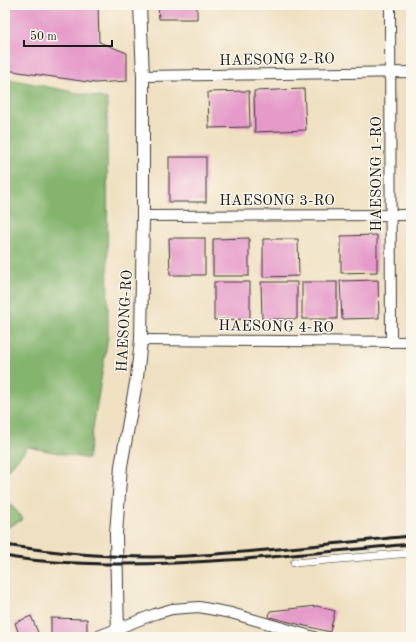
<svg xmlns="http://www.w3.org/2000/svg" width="416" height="642" viewBox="0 0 416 642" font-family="'Old Standard TT',serif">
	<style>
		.forest { fill: #84b46e; stroke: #506845 }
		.building { fill: #e59ac9 }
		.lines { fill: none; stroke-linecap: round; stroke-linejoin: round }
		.pedestrian-casing { stroke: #3c3935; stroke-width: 8 }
		.minor-casing { stroke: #3c3935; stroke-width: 12 }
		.tertiary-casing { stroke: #3c3935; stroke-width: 14 }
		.pedestrian { stroke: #fff; stroke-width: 7 }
		.minor { stroke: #fff; stroke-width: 10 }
		.tertiary { stroke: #fff; stroke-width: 12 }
		.rail { stroke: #1c1c1c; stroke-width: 3 }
		.labels { text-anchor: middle; stroke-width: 3; stroke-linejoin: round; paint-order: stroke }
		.street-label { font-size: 15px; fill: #1c1c1c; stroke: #fbf7ec }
	</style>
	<rect width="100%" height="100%" fill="#fbf7ec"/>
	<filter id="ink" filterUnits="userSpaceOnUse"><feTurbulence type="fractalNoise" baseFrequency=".025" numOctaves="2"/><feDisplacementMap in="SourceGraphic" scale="8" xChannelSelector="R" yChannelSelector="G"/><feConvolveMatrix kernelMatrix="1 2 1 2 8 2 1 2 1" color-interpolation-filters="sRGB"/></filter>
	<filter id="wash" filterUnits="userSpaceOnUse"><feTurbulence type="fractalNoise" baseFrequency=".012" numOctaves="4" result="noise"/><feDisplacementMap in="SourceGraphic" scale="16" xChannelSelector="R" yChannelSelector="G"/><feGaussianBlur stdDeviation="0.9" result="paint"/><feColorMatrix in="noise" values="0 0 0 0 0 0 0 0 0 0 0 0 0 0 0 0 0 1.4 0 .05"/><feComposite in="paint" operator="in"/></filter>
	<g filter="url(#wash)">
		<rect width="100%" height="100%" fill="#efe0c1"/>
		<!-- forest -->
		<g class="forest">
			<path d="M5,78L107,99L108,337L88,459L28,447L5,474Z"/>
			<path d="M5,497L23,519L5,529Z"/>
		</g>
		<g id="blocks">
			<!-- building -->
			<g class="building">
				<path d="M5,5H98L99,42L127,53V81L95,83L5,70Z"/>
				<path d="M158,5H197V19H159Z"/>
				<path d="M304,89L306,130L255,132L254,91Z"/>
				<path d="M249,91L250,127L209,128L208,92Z"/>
				<rect x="169" y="157" width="37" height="45"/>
				<path d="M377,235V272L341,273V236Z"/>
				<path d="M169,238H205V275H170Z"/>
				<path d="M249,238V276H213V239Z"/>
				<path d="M263,239H298L299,276L263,277Z"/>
				<path d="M378,280L379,318L342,319L340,281Z"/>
				<path d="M214,282H250V319L214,320Z"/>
				<path d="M261,282H297V319H262Z"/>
				<rect x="302" y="282" width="35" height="37"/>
				<path d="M317,606L335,611L330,632L269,617L270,611Z"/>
				<path d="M31,616L40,637H20L15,623Z"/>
				<path d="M51,618L87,619V635H51Z"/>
			</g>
		</g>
	</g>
	<g filter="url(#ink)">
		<use href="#blocks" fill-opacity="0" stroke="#3c3935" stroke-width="1"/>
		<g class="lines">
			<!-- pedestrian casing -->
			<g class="pedestrian-casing">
				<path id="pedestrian" d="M294,563L411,553"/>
			</g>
			<!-- minor casing -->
			<g class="minor-casing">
				<g id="minor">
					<path d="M390,5L391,342"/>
					<path d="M143,76L411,72"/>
					<path d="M143,216L411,215"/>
					<path d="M141,340L411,342"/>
					<path d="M96,637L155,614L172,609L199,607L231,613L314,637"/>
				</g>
			</g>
			<!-- tertiary casing -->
			<g class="tertiary-casing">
				<path id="tertiary" d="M118,637L116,534L121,466L137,377L141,340L143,216V76L140,5"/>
			</g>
			<!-- pedestrian -->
			<use href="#pedestrian" class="pedestrian"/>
			<!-- minor -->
			<use href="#minor" class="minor"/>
			<!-- tertiary -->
			<use href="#tertiary" class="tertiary"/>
			<!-- rail -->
			<g class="rail">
				<path d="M5,545C63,554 128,559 187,556C262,552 336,543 411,536"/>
				<path d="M5,556C40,563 75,563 111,564C211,565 311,553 411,544"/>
			</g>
		</g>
	</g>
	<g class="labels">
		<!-- street labels -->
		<g class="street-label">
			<text transform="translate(277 59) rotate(-1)" y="5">HAESONG 2-RO</text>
			<text transform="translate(376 174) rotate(-90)" y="5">HAESONG 1-RO</text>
			<text x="277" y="205">HAESONG 3-RO</text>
			<text transform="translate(124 321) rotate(-87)" y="5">HAESONG-RO</text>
			<text transform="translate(276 326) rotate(1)" y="5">HAESONG 4-RO</text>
		</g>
	</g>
	<!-- margin -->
	<rect width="416" height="642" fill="none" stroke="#fbf7ec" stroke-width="20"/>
	<!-- scale -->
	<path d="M24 40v6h88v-6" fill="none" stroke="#1c1c1c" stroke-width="2"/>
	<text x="30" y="40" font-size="12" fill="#1c1c1c" stroke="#fbf7ec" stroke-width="3" paint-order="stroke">50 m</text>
</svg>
